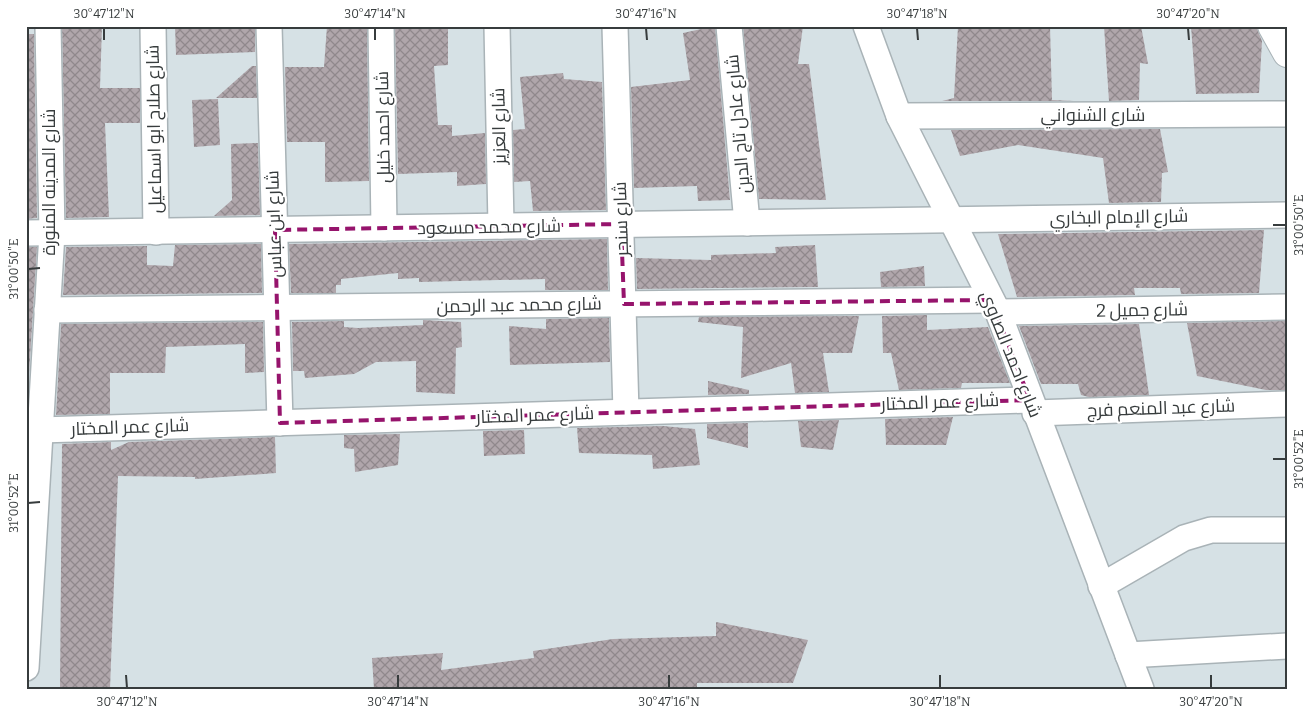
<svg xmlns="http://www.w3.org/2000/svg" width="1313" height="715" viewBox="0 0 1313 715" font-family="Bitter,Cairo,serif">
	<style>
		.building { fill: url(#building-cross-hatch) }
		.lines { fill: none; stroke-linecap: round; stroke-linejoin: round }
		.minor-casing { stroke: #a9b3b7; stroke-width: 28 }
		.tertiary-casing { stroke: #a9b3b7; stroke-width: 30 }
		.minor { stroke: #fff; stroke-width: 25 }
		.tertiary { stroke: #fff; stroke-width: 28 }
		.marked { fill: none; stroke: #96146c; stroke-width: 4; stroke-dasharray: 10 6; stroke-linejoin: round }
		.ticks { fill: none; stroke: #373c3d; stroke-width: 2 }
		.labels { text-anchor: middle; stroke-width: 4.5; stroke-linejoin: round; paint-order: stroke }
		.street-label { font-size: 18px; fill: #373c3d; stroke: #fff }
		.neatline { fill: none; stroke: #373c3d; stroke-width: 2 }
		.ticks-label { font-size: 12px; text-anchor: middle; fill: #373c3d }
	</style>
	<defs>
		<pattern id="building-cross-hatch" width="8" height="8" patternUnits="userSpaceOnUse" patternTransform="scale(1.25)"><rect width="8" height="8" fill="#b0a6ab"/><path d="M0 0l8 8M0 8l8-8" fill="none" stroke="#90888c"/></pattern>
	</defs>
	<rect width="100%" height="100%" fill="#d6e1e5"/>
	<!-- building -->
	<g class="building">
		<path d="M62,26H102L100,88H140V123H105L109,217L66,218Z"/>
		<path d="M175,26H255V52L176,55Z"/>
		<path d="M327,26H367L369,181L325,182V142H287L285,67H324Z"/>
		<path d="M395,26H448V65L434,66L438,125H452V136L485,133L486,184L457,186V172L398,174Z"/>
		<path d="M715,26L730,200L698,201L697,186L634,188L631,87L690,80L683,33Z"/>
		<path d="M743,26H803L798,64H809L826,200L759,199Z"/>
		<path d="M958,26H1050L1052,100L1074,101H942L954,98Z"/>
		<path d="M1104,26H1141L1148,64L1140,63L1139,100L1109,101Z"/>
		<path d="M1191,26H1256L1262,41L1259,93L1196,94Z"/>
		<path d="M26,34H34L37,218L26,219Z"/>
		<path d="M252,66H256L257,98H216Z"/>
		<path d="M563,73L564,79L602,82L606,210L533,211L530,181L514,182L513,130L525,129L520,77Z"/>
		<path d="M218,99L220,145L194,147L192,100Z"/>
		<path d="M1160,129L1168,172L1162,173L1161,202L1109,203L1103,158L1018,145L960,156L951,130Z"/>
		<path d="M258,143L260,215L214,216L232,200L231,144Z"/>
		<path d="M1264,230L1259,293L1181,294L1180,288H1134L1135,295L1017,297L998,234Z"/>
		<path d="M607,239L608,290H545V279L419,282V278L398,279V273L341,279V285H336V293H291L289,244Z"/>
		<path d="M261,244L262,293L63,295L66,247L147,246V265L173,266L175,245Z"/>
		<path d="M815,245L818,287L637,289L636,258L711,260V255L776,253L775,247Z"/>
		<path d="M26,247H37L26,423Z"/>
		<path d="M924,266L925,286L881,287L880,272Z"/>
		<path d="M927,315V330L988,327L1010,383H962L961,388L899,390L891,353H883L882,316Z"/>
		<path d="M859,316L852,353H823L829,392L795,393L791,363L741,378L743,327L698,322L699,317Z"/>
		<path d="M609,318L610,362L510,365L509,326L546,329V319Z"/>
		<path d="M423,320L461,322L462,347L456,348L455,394L416,392V361L376,362L354,374L305,378L304,371H293L292,322L344,321V327L358,328L423,325Z"/>
		<path d="M1287,321V390H1266L1197,376L1187,323Z"/>
		<path d="M263,322L264,372L245,373V344L166,347L165,373H110V414L56,415L61,324Z"/>
		<path d="M1139,324L1149,395L1089,397L1081,395L1078,384H1041L1019,326Z"/>
		<path d="M708,381L749,390V394L708,395Z"/>
		<path d="M953,417L946,445H886L885,419Z"/>
		<path d="M839,420L833,450L801,447L798,421Z"/>
		<path d="M748,423V448L707,438V424Z"/>
		<path d="M663,426L695,429L700,465L653,469L652,455L579,453L577,428Z"/>
		<path d="M524,430L525,454L484,456L483,431Z"/>
		<path d="M400,434L398,465L355,472L354,449L344,448V435Z"/>
		<path d="M275,437L276,473L195,479V477L118,476L110,689H60L62,444L111,442V450L129,442Z"/>
		<path d="M716,622L808,640L793,683H697V689H374L372,658L443,653L441,670L534,658L533,651L613,639L716,636Z"/>
	</g>
	<g class="lines">
		<!-- minor casing -->
		<g class="minor-casing">
			<g id="minor">
				<path d="M153,26L156,232"/>
				<path d="M269,26L280,423"/>
				<path d="M381,26L384,228"/>
				<path d="M497,26L501,226"/>
				<path d="M615,26L626,412"/>
				<path d="M729,26L747,223"/>
				<path d="M866,26L899,116L998,312L1141,689"/>
				<path d="M899,116L1287,114"/>
				<path d="M26,233L1287,215"/>
				<path d="M47,310L991,300"/>
				<path d="M998,312L1287,307"/>
				<path d="M1035,413L1287,404"/>
				<path d="M40,430L1030,400"/>
				<path d="M1101,586L1184,538L1211,530H1287"/>
				<path d="M1128,655L1287,646"/>
				<path d="M26,668L52,233L48,26"/>
			</g>
		</g>
		<!-- tertiary casing -->
		<g class="tertiary-casing">
			<path id="tertiary" d="M1272,26L1287,53"/>
		</g>
		<!-- minor -->
		<use href="#minor" class="minor"/>
		<!-- tertiary -->
		<use href="#tertiary" class="tertiary"/>
	</g>
	<!-- marked area -->
	<path class="marked" d="M621,224L624,304L991,300L1030,400L280,423L275,230Z"/>
	<!-- ticks -->
	<path class="ticks" d="M104,28V40M375,28V40M646,28L647,40M917,28L918,40M1188,28L1189,40M1273,225H1286M28,269L40,268M1273,459H1286M28,503L40,502M126,675L127,688M398,675V688M669,675V688M940,675V688M1211,675V688"/>
	<g class="labels">
		<!-- street labels -->
		<g class="street-label">
			<text x="1093" y="121">شارع الشنواني</text>
			<text transform="translate(738 124) rotate(-95)" y="6">شارع عادل تاج الدين</text>
			<text transform="translate(499 126) rotate(-91)" y="6">شارع العزيز</text>
			<text transform="translate(383 127) rotate(-91)" y="6">شارع احمد خليل</text>
			<text transform="translate(154 129) rotate(-91)" y="6">شارع صلاح ابو اسماعيل</text>
			<text transform="translate(49 182) rotate(-90)" y="6">شارع المدينه المنورة</text>
			<text transform="translate(1119 217) rotate(-1)" y="6">شارع الإمام البخاري</text>
			<text transform="translate(621 219) rotate(-92)" y="6">شارع سنجر</text>
			<text transform="translate(274 224) rotate(-92)" y="6">شارع ابن عباس</text>
			<text transform="translate(489 227) rotate(-1)" y="6">شارع محمد مسعود</text>
			<text transform="translate(519 305) rotate(-1)" y="6">شارع محمد عبد الرحمن</text>
			<text transform="translate(1142 310) rotate(-1)" y="6">شارع جميل 2</text>
			<text transform="translate(1011 354) rotate(68)" y="6">شارع احمد الصاوي</text>
			<text transform="translate(940 402) rotate(-2)" y="6">شارع عمر المختار</text>
			<text transform="translate(1161 408) rotate(-2)" y="6">شارع عبد المنعم فرج</text>
			<text transform="translate(535 415) rotate(-2)" y="6">شارع عمر المختار</text>
			<text transform="translate(130 427) rotate(-2)" y="6">شارع عمر المختار</text>
		</g>
	</g>
	<!-- border -->
	<rect width="1313" height="715" fill="none" stroke="#ffffff" stroke-width="55"/>
	<rect x="28" y="28" width="1258" height="660" class="neatline"/>
	<g class="ticks-label">
		<text x="104" y="18">30°47'12"N</text>
		<text x="375" y="18">30°47'14"N</text>
		<text x="646" y="18">30°47'16"N</text>
		<text x="917" y="18">30°47'18"N</text>
		<text x="1188" y="18">30°47'20"N</text>
		<text transform="translate(1299 225) rotate(-90)" y="4">31°00'50"E</text>
		<text transform="translate(14 269) rotate(-90)" y="4">31°00'50"E</text>
		<text transform="translate(1299 459) rotate(-90)" y="4">31°00'52"E</text>
		<text transform="translate(14 503) rotate(-90)" y="4">31°00'52"E</text>
		<text x="127" y="706">30°47'12"N</text>
		<text x="398" y="706">30°47'14"N</text>
		<text x="669" y="706">30°47'16"N</text>
		<text x="940" y="706">30°47'18"N</text>
		<text x="1211" y="706">30°47'20"N</text>
	</g>
</svg>
